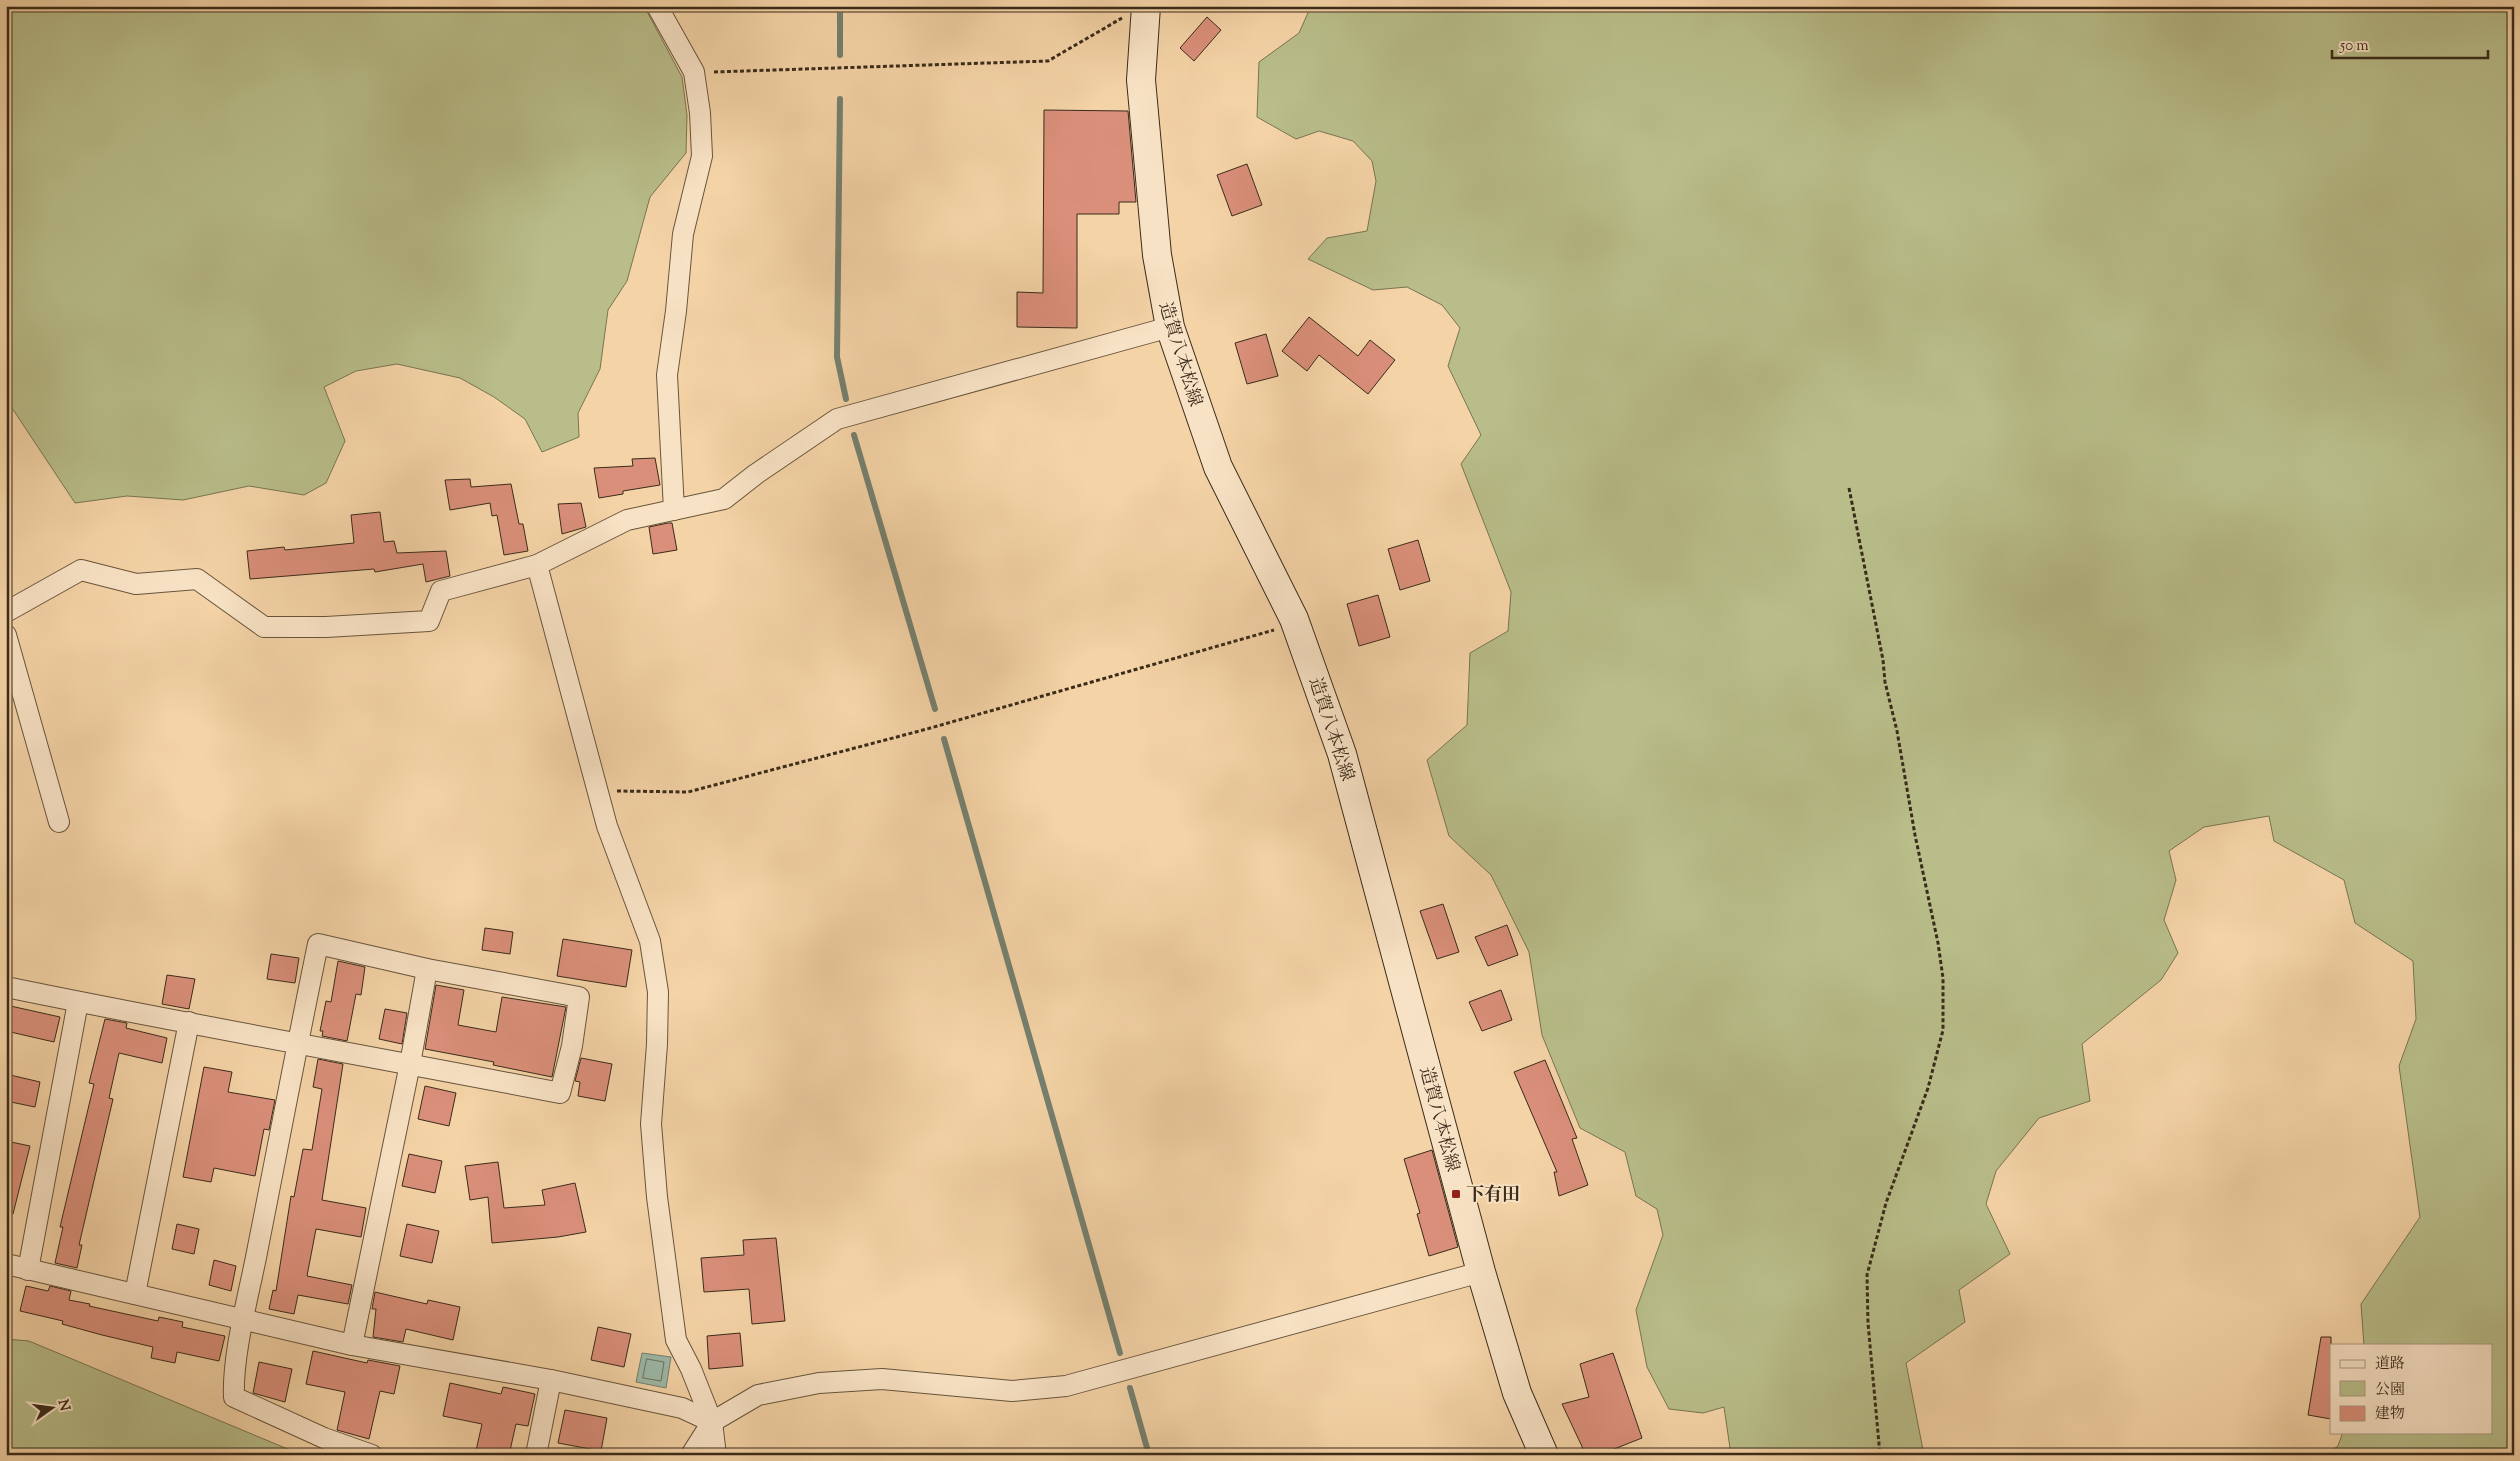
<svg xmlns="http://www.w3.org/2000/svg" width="2520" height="1461" viewBox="0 0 2520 1461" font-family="'Sorts Mill Goudy','Noto Serif JP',serif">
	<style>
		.green { fill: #b8bd89; stroke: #797452 }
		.water { fill: #9cb8a7; stroke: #75806f }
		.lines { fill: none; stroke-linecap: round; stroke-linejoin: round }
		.shore { stroke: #6b7260; stroke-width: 1 }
		.stream { stroke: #75806f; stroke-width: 6 }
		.building { fill: #da8f7a; stroke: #3a2b1a }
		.street-casing { stroke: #68553d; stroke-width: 22 }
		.secondary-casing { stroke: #3a2b1a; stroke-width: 30 }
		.path { stroke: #3a2b1a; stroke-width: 3; stroke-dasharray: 4 2.5; stroke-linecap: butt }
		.street { stroke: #f8e2c5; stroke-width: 20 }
		.secondary { stroke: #f8e2c5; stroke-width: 28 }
		.poi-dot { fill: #8f2418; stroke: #f8e2c5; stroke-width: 2 }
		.labels { text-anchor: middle; stroke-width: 4; stroke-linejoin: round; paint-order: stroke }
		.street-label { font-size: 18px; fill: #3a2b1a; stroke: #f8e2c5 }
		.poi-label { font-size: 18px; font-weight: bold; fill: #3a2b1a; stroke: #f8e2c5; text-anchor: start }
	</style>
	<rect width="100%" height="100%" fill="#f4d3a6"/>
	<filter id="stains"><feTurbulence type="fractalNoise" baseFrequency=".004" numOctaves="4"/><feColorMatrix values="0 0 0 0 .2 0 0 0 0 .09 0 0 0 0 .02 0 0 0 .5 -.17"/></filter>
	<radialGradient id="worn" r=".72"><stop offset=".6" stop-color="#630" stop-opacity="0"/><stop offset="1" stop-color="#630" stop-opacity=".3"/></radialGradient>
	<!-- green -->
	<g class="green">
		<path d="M6,6H644L682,77L687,115L686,153L650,197L627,281L608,310L600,369L578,413L579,437L542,452L525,419L494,397L460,378L397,364L356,371L324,387L345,441L326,483L304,495L249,486L183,500L127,496L75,503L6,399Z"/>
		<path d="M1311,6H2514V1455H2326L2338,1446L2343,1432H2491V1345H2364L2361,1304L2420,1217L2399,1066L2416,1019L2413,961L2355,923L2344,880L2274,841L2269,816L2204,827L2169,851L2176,880L2164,920L2178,953L2161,980L2082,1044L2090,1101L2039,1118L1996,1171L1986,1204L2010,1254L1959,1290L1965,1322L1906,1363L1924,1455H1731L1724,1407L1703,1413L1669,1409L1647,1367L1636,1310L1663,1235L1657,1209L1636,1196L1625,1152L1580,1128L1542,1035L1529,952L1491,875L1449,836L1427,760L1467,725L1470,653L1508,631L1511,592L1461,464L1481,435L1448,366L1460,328L1442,305L1407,287L1373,290L1308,259L1327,238L1367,231L1376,181L1372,161L1353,141L1319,131L1296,139L1257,117L1259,62L1299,33Z"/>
		<path d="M6,1339L29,1341L302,1455H6Z"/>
	</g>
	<!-- water -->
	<path class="water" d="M642,1353L671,1357L666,1388L636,1382Z"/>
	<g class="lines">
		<!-- shore -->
		<path class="shore" d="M647,1359L664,1362L661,1381L643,1378Z"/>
		<!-- stream -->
		<g class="stream">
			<path d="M840,6V55"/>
			<path d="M840,99L837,357L846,399"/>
			<path d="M854,435L935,709"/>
			<path d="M944,739L1120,1353"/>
			<path d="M1130,1388L1149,1455"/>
		</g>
	</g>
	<!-- building -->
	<g class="building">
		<path d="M1207,17L1221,30L1194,61L1180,48Z"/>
		<path d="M1044,110L1128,111L1136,202H1119V214H1077V328L1017,327V292L1043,293Z"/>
		<path d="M1247,164L1262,205L1232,216L1217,175Z"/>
		<path d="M1309,317L1358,356L1370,340L1395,360L1368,394L1319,355L1307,371L1282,351Z"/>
		<path d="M1266,334L1278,376L1247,384L1235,343Z"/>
		<path d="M655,458L660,485L623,491V494L599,498L594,468L633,466L632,459Z"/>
		<path d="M470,479L471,487L511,484L519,524H523L528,551L504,555L497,515L492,516L490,503L450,510L445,480Z"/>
		<path d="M581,503L586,527L562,534L558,504Z"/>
		<path d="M380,512L384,542L394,541L397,553L446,551L450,576L426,582L423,564L375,572L374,569L250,579L247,551L284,547L285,550L354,543L351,515Z"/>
		<path d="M668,523H672L677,550L653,554L649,527Z"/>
		<path d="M1418,540L1430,581L1400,590L1388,549Z"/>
		<path d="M1378,595L1390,637L1359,646L1347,604Z"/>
		<path d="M1443,904L1459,952L1437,959L1420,911Z"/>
		<path d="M1507,925L1518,955L1488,966L1475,937Z"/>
		<path d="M485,928L513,932L510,954L482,950Z"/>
		<path d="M563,939L632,950L626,987L557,976Z"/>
		<path d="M271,954L299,958L295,983L267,979Z"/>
		<path d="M338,961L365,967L361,995L356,994L347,1041L322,1036L323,1031H320L326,1001L331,1002Z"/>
		<path d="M167,975L195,979L189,1009L162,1004Z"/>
		<path d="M436,985L464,990L458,1025L496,1032L502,997L566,1007L552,1077L493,1065L494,1062L425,1049Z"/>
		<path d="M1501,990L1512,1020L1482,1031L1469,1002Z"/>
		<path d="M6,1005L60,1017L54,1042L6,1031Z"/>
		<path d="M385,1009L407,1013L402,1044L379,1039Z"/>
		<path d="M105,1019L127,1023L126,1028L167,1038L162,1063L119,1053L109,1098L113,1099L79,1245H82L77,1268L55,1263L63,1227H60L94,1084L89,1083Z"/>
		<path d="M581,1058L612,1064L605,1101L578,1096L580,1082L575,1081Z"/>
		<path d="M318,1059L343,1064L322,1200L366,1208L361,1237L316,1229L307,1276L352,1285L348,1304L298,1295L294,1314L269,1309L273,1290L276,1291L291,1196L294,1197L303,1149L312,1150L322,1089L313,1087Z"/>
		<path d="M1545,1060L1577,1138L1572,1139L1588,1185L1559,1196L1554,1172H1557L1514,1072Z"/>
		<path d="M204,1067L232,1072L228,1092L275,1100L269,1130L264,1129L255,1176L214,1168L211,1182L183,1177Z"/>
		<path d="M6,1074L40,1082L35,1107L6,1101Z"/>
		<path d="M425,1086L456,1093L449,1126L418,1119Z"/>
		<path d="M6,1141L30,1146L13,1214L6,1213Z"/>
		<path d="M1432,1150L1458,1247L1429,1256L1417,1214L1420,1213L1404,1159Z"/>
		<path d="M409,1154L442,1161L435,1193L402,1186Z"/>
		<path d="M498,1162L504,1208L545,1205L542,1190L575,1183L586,1232L558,1237L492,1243L488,1197L470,1200L465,1166Z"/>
		<path d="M177,1224L199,1229L194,1254L172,1249Z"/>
		<path d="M407,1224L439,1231L432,1263L400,1256Z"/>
		<path d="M776,1238L785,1321L752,1324L749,1289L704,1292L701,1258L744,1255L743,1240Z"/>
		<path d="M214,1260L236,1266L231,1291L209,1285Z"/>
		<path d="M26,1286L48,1291L50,1286L71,1291L69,1300L90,1304L89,1306L158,1321L159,1317L183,1322L182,1327L225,1336L219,1361L177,1352L175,1363L151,1358L153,1347L102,1335L62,1324L63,1321L20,1311Z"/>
		<path d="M375,1292L427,1304L428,1300L460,1307L453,1340L406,1329L403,1342L373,1337L376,1309H372Z"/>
		<path d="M598,1327L631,1334L624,1367L591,1360Z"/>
		<path d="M740,1333L743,1366L709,1369L707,1336Z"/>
		<path d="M2321,1337H2331V1419L2308,1415Z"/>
		<path d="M313,1351L367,1363L368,1360L400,1366L394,1394L380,1391L369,1439L337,1430L345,1392L306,1384Z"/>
		<path d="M1613,1353L1642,1438L1599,1455H1586L1562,1404L1589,1397L1580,1364Z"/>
		<path d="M259,1362L292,1369L285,1402L253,1393Z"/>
		<path d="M450,1383L501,1394L503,1387L535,1394L528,1426L516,1424L509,1455H475L482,1424L443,1416Z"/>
		<path d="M565,1410L607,1418L601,1451L558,1443Z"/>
	</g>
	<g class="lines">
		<!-- street casing -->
		<g class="street-casing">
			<g id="street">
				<path d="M657,6L694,72L700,113L702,156L683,234L676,311L667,375L674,510"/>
				<path d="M537,565L607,826L650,941L658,992L657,1044L651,1124L657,1197L676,1340L691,1369L712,1422L716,1455"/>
				<path d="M6,612L81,570L136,584L197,579L264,627H326L429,621L441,591L537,565L627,520L724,499L756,474L837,419L1170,327"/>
				<path d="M6,635L59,822"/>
				<path d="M6,987C190,1025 375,1057 560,1093L572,1046L579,997L427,969L318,944C297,1045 278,1146 258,1247C250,1291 232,1353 234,1397L324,1438L372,1455"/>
				<path d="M6,1264L352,1345L551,1380L682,1408L712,1422"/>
				<path d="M28,1270L78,1002"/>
				<path d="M135,1294L189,1022"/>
				<path d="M352,1345L410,1064L427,969"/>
				<path d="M536,1455L551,1380"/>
				<path d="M691,1455L712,1422L758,1395L819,1383L882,1379L1012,1391L1066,1386L1481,1272"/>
			</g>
		</g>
		<!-- secondary casing -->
		<g class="secondary-casing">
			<path id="secondary" d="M1146,6L1141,80L1157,255L1170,327L1218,467L1294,619L1342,754L1481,1272L1517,1393L1544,1455"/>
		</g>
		<!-- path -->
		<g class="path">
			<path d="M714,72L1048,61L1122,18"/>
			<path d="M1849,488L1883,660L1885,682L1897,731L1915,835L1938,943L1943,978V1030L1928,1088L1886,1203L1867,1275L1868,1323L1880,1455"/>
			<path d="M617,791L688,792L927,729L1274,630"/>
		</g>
		<!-- street -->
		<use href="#street" class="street"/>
		<!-- secondary -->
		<use href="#secondary" class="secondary"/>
	</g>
	<!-- markers -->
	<rect class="poi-dot" x="1451" y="1189" width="10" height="10" rx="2.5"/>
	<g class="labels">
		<!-- street labels -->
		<g class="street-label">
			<text transform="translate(1181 354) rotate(73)" y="6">造賀八本松線</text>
			<text transform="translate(1332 729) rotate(72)" y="6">造賀八本松線</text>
			<text transform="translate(1440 1119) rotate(75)" y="6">造賀八本松線</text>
		</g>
		<!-- poi labels -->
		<g class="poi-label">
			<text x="1466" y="1200">下有田</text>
		</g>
	</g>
	<!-- margin -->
	<rect width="2520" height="1461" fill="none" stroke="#f4d3a6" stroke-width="25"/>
	<rect x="8" y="8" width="2505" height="1446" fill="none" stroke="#3a2b1a" stroke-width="2.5"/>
	<rect x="12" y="12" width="2495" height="1436" fill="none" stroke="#3a2b1a"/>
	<!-- legend -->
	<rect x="2330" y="1344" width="162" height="90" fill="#f8e2c5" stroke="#ac9981"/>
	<rect x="2340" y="1360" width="25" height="8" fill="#f8e2c5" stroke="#ac9981"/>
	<text x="2375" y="1368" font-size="15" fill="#3a2b1a">道路</text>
	<rect x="2340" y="1381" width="25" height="15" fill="#b8bd89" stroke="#ac9981"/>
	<text x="2375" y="1394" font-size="15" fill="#3a2b1a">公園</text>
	<rect x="2340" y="1406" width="25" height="15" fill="#da8f7a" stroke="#ac9981"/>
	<text x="2375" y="1418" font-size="15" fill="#3a2b1a">建物</text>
	<!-- north arrow -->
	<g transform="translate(52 1408) rotate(76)" stroke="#f8e2c5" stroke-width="4" paint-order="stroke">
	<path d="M0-4L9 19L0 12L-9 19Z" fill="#3a2b1a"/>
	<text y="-8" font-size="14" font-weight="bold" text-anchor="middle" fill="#3a2b1a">N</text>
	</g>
	<!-- scale -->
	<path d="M2332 50v8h156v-8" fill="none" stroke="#3a2b1a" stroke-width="2.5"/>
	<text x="2340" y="50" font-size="15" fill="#3a2b1a" stroke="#f8e2c5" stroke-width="4" paint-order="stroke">50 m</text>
	<rect width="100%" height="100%" filter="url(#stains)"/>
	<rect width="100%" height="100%" fill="url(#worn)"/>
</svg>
